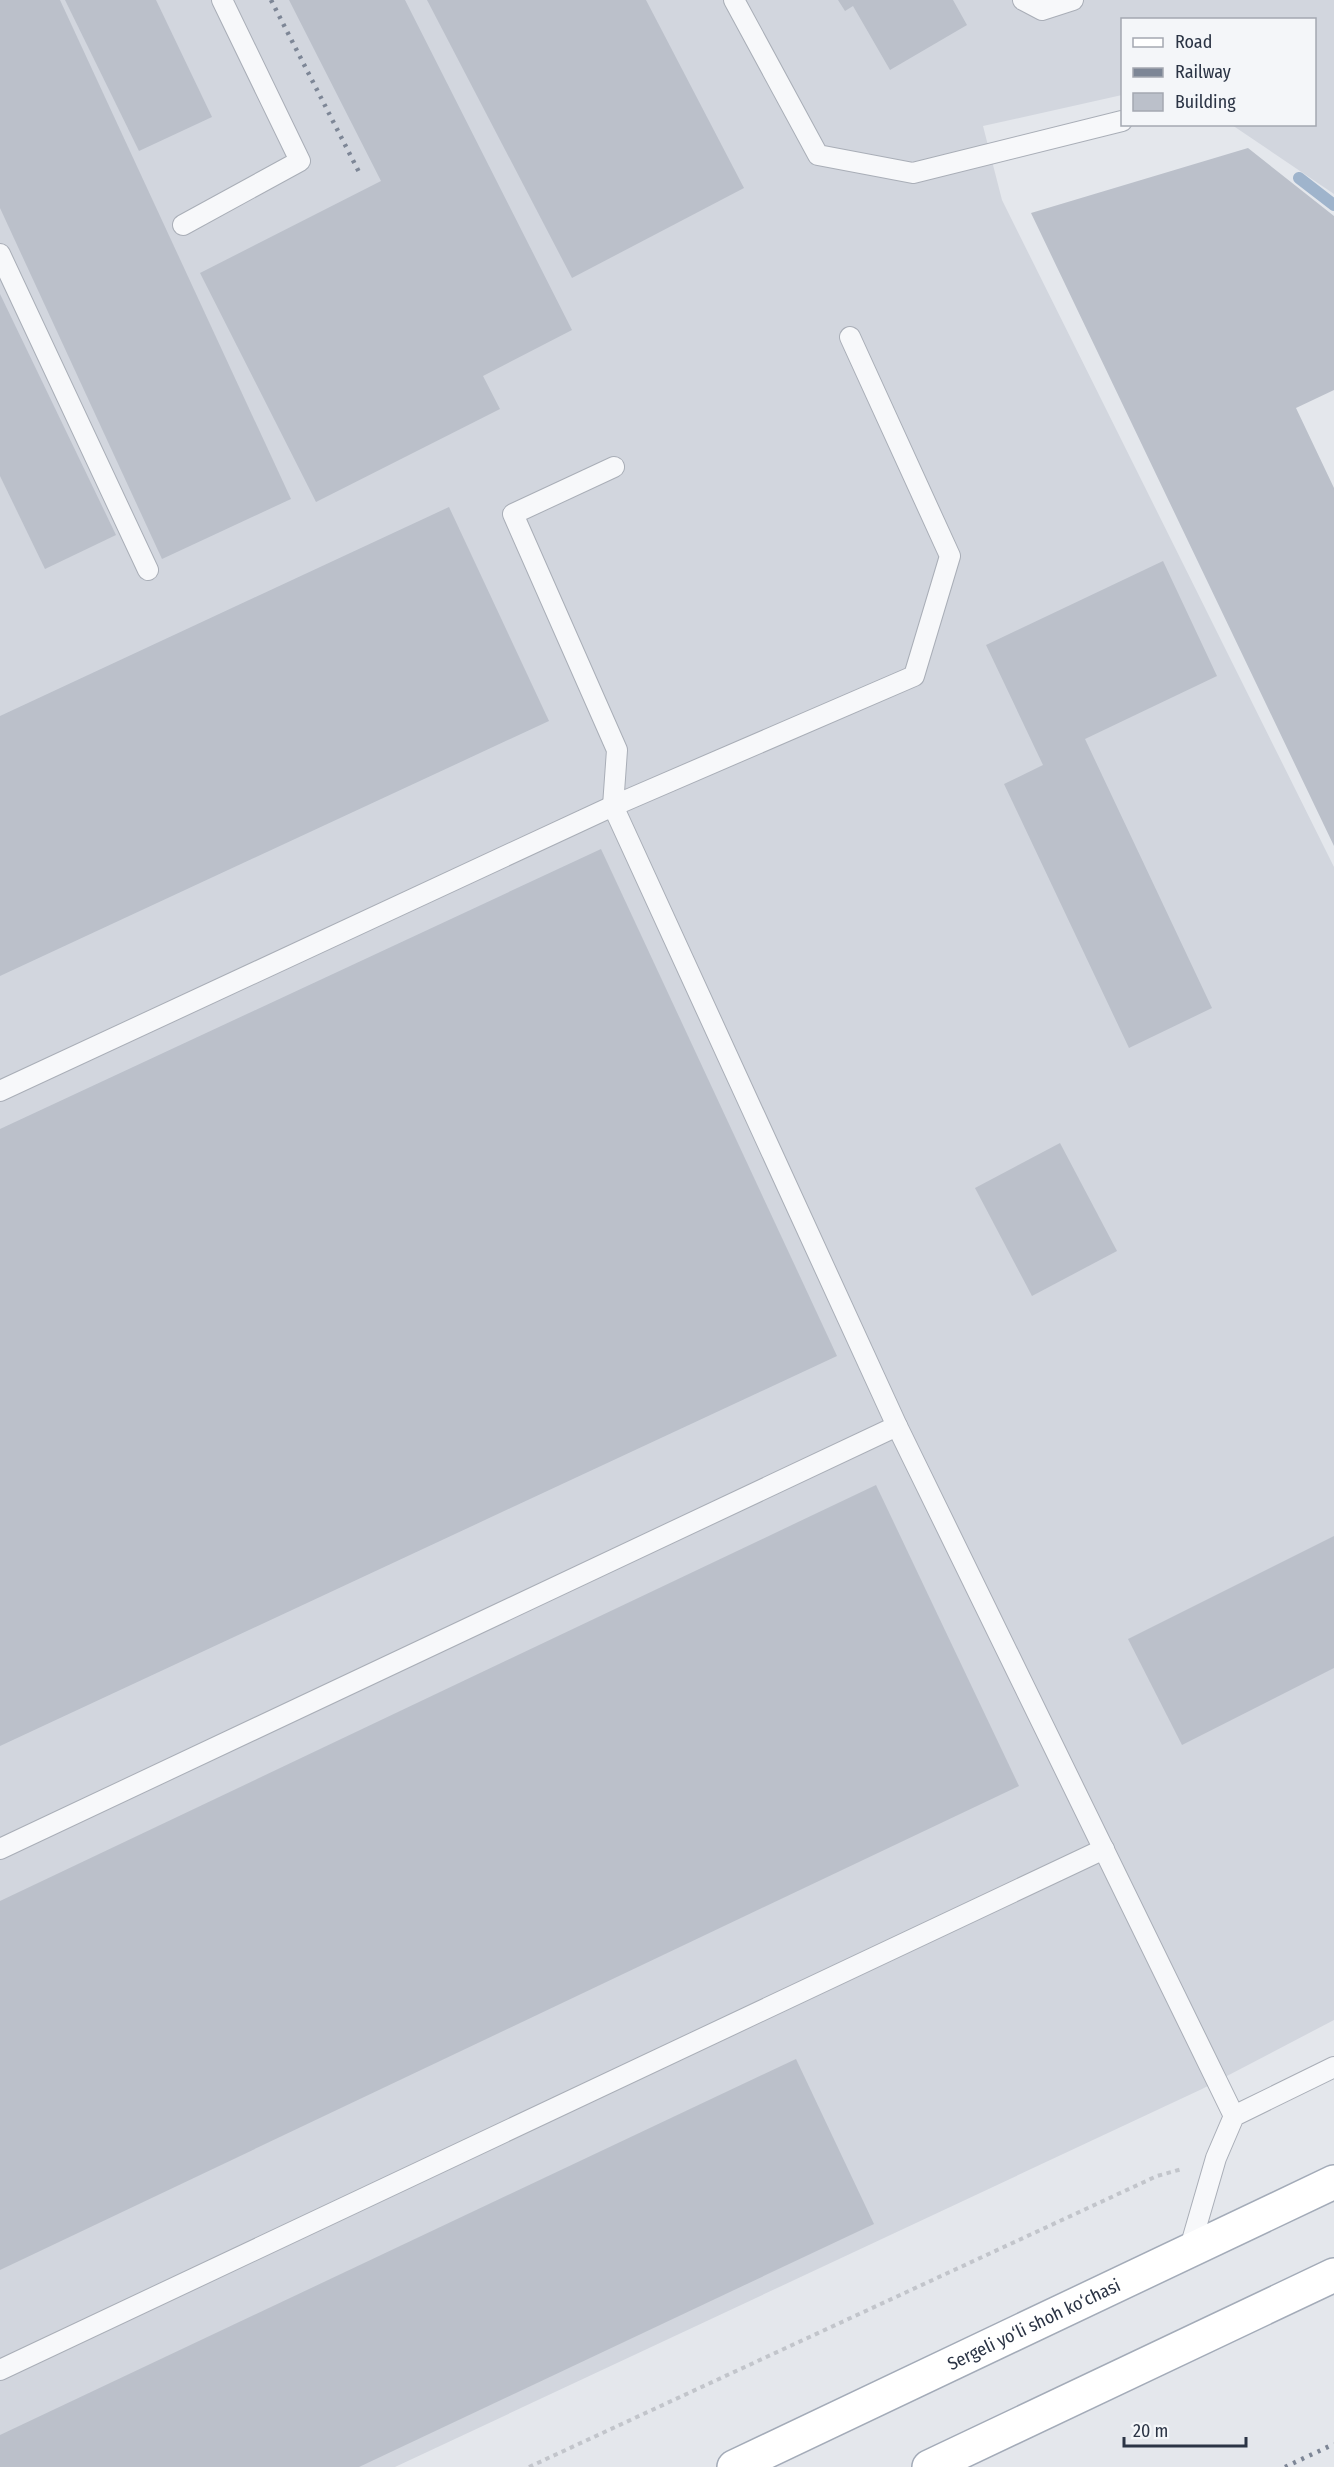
<svg xmlns="http://www.w3.org/2000/svg" width="1334" height="2467" viewBox="0 0 1334 2467" font-family="'Fira Sans Condensed',sans-serif">
	<style>
		.built { fill: #d2d6de }
		.lines { fill: none; stroke-linecap: round; stroke-linejoin: round }
		.stream { stroke: #9fb4cc; stroke-width: 12 }
		.building { fill: #bbc0ca }
		.lane-casing { stroke: #a9aeb7; stroke-width: 22 }
		.primary-casing { stroke: #a3abb8; stroke-width: 36 }
		.path { stroke: #c2c5cb; stroke-width: 4; stroke-dasharray: 4.5 4.5; stroke-linecap: butt }
		.lane { stroke: #f7f8fa; stroke-width: 20 }
		.primary { stroke: #fff; stroke-width: 33 }
		.rail { stroke: #7d8696; stroke-width: 4.5; stroke-dasharray: 3 6; stroke-linecap: butt }
		.labels { text-anchor: middle; stroke-width: 4.5; stroke-linejoin: round; paint-order: stroke }
		.street-label { font-size: 18px; fill: #2b3445; stroke: #f4f6f9 }
	</style>
	<rect width="100%" height="100%" fill="#e4e7ec"/>
	<!-- built -->
	<path class="built" d="M0,0H1334V194L1232,125L1314,124V20H1122V95L983,126L1002,200L1334,867V2020L1202,2089L395,2467H0Z"/>
	<g class="lines">
		<!-- stream -->
		<path class="stream" d="M1299,178L1334,205"/>
	</g>
	<!-- building -->
	<g class="building">
		<path d="M0,0H60L291,499L162,559L0,208Z"/>
		<path d="M65,0H156L212,117L139,151Z"/>
		<path d="M289,0H405L572,330L483,376L500,409L316,502L200,273L381,181Z"/>
		<path d="M427,0H646L744,188L572,278Z"/>
		<path d="M838,0H953L967,25L890,70L853,6L845,11Z"/>
		<path d="M1248,148L1334,216V390L1296,408L1334,488V846L1031,213Z"/>
		<path d="M0,294L116,535L45,569L0,476Z"/>
		<path d="M449,507L549,721L0,976V716Z"/>
		<path d="M1163,561L1217,676L1085,739L1212,1008L1129,1048L1004,784L1043,765L986,645Z"/>
		<path d="M601,849L837,1356L0,1746V1129Z"/>
		<path d="M1060,1143L1117,1251L1032,1296L975,1188Z"/>
		<path d="M876,1485L1019,1786L0,2270V1901Z"/>
		<path d="M1334,1536V1668L1182,1745L1128,1639Z"/>
		<path d="M796,2059L874,2224L359,2467H0V2435Z"/>
	</g>
	<g class="lines">
		<!-- lane casing -->
		<g class="lane-casing">
			<g id="lane">
				<path d="M734,0L818,155L913,173L1122,121"/>
				<path d="M1023,0L1042,10L1073,0"/>
				<path d="M183,225L300,161L222,0"/>
				<path d="M0,254L148,570"/>
				<path d="M614,467L513,514L617,750L613,806L914,676L950,556L850,337"/>
				<path d="M0,1091L613,806L897,1426L1234,2116"/>
				<path d="M0,1849L897,1426"/>
				<path d="M1189,2251L1216,2158L1234,2116L1334,2067"/>
				<path d="M0,2370L1104,1849"/>
			</g>
		</g>
		<!-- primary casing -->
		<g class="primary-casing">
			<g id="primary">
				<path id="s1" d="M734,2467L1334,2182"/>
				<path d="M929,2467L1334,2275"/>
			</g>
		</g>
		<!-- path -->
		<path class="path" d="M529,2467L1157,2176L1182,2169"/>
		<!-- lane -->
		<use href="#lane" class="lane"/>
		<!-- primary -->
		<use href="#primary" class="primary"/>
		<!-- rail -->
		<g class="rail">
			<path d="M271,0L360,174"/>
			<path d="M1285,2467L1334,2444"/>
		</g>
	</g>
	<g class="labels">
		<!-- street labels -->
		<g class="street-label">
			<text dy="6" stroke="none"><textPath href="#s1" startOffset="332">Sergeli yo‘li shoh ko‘chasi</textPath></text>
		</g>
	</g>
	<!-- legend -->
	<rect x="1121" y="18" width="195" height="108" fill="#f4f6f9" stroke="#a4a8b1" stroke-width="1.5"/>
	<rect x="1133" y="38" width="30" height="9" fill="#ffffff" stroke="#a4a8b1" stroke-width="1.5"/>
	<text x="1175" y="48" font-size="18" fill="#2b3445">Road</text>
	<rect x="1133" y="68" width="30" height="9" fill="#7d8696" stroke="#a4a8b1" stroke-width="1.5"/>
	<text x="1175" y="78" font-size="18" fill="#2b3445">Railway</text>
	<rect x="1133" y="93" width="30" height="18" fill="#bbc0ca" stroke="#a4a8b1" stroke-width="1.5"/>
	<text x="1175" y="108" font-size="18" fill="#2b3445">Building</text>
	<!-- scale -->
	<path d="M1124 2437v9h122v-9" fill="none" stroke="#2b3445" stroke-width="3"/>
	<text x="1133" y="2437" font-size="18" fill="#2b3445" stroke="#f4f6f9" stroke-width="4.5" paint-order="stroke">20 m</text>
</svg>
